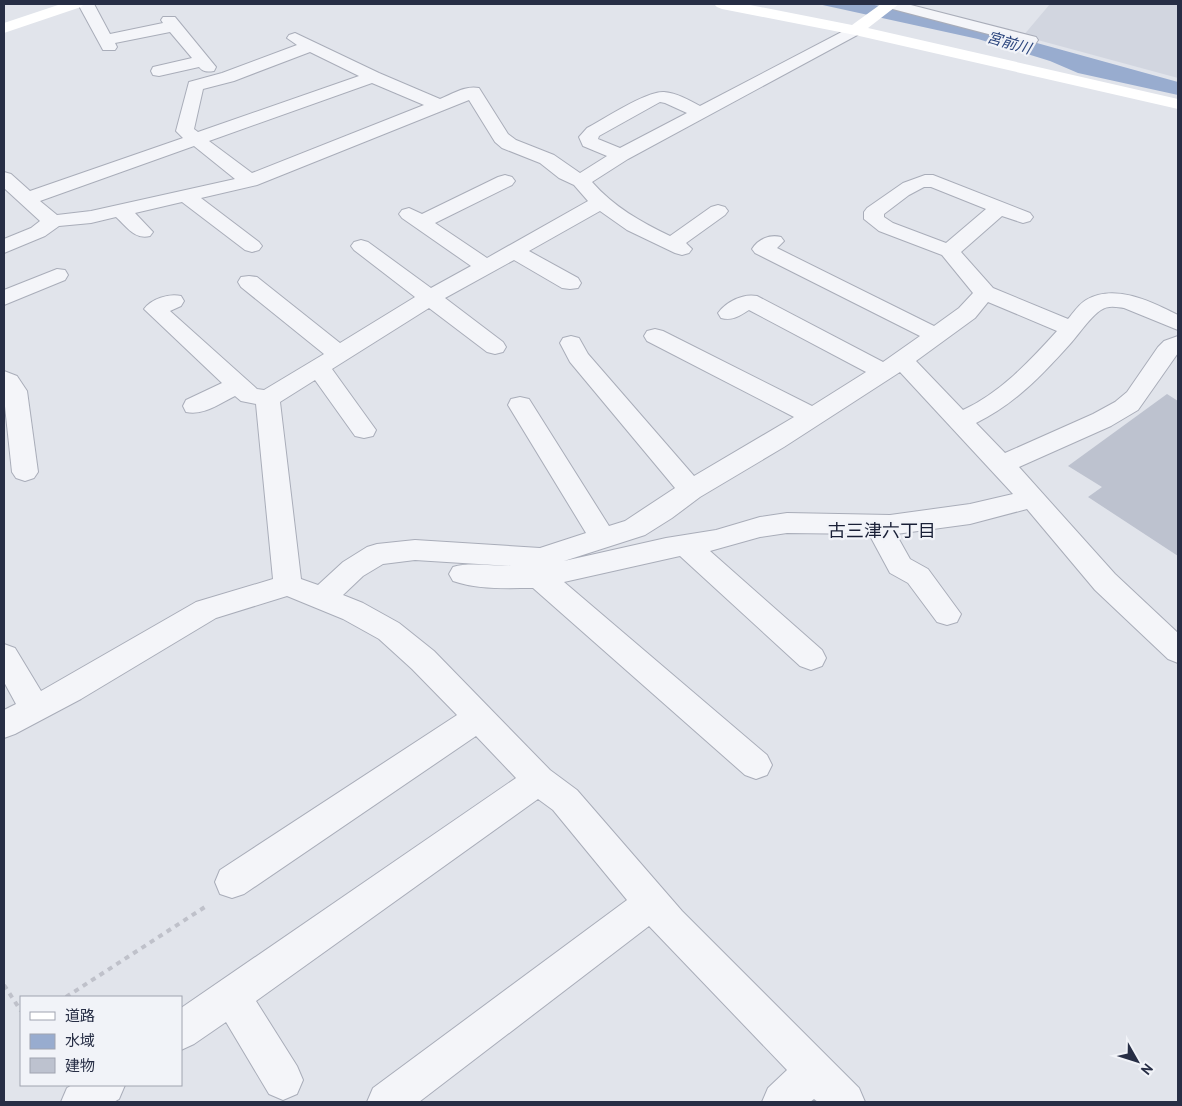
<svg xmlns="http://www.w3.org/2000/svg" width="1182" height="1106" viewBox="0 0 1182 1106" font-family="'PT Sans','Noto Sans JP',sans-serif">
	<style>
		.built { fill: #d2d6e0 }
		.water { fill: #98accf }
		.building { fill: #bdc2cf }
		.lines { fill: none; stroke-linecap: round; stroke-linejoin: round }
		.street-casing { stroke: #a9adb9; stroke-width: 2 }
		.path { stroke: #bfc1ca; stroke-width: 4; stroke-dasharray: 5 5; stroke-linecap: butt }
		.street { fill: #f4f5f9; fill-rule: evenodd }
		.secondary { fill: #fff; fill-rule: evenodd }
		.labels { text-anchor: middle; stroke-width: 4.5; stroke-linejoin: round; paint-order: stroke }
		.far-water-label { font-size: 15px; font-style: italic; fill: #2c467e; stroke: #f1f3f8 }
		.neighbourhood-label { font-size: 18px; fill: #191f36; stroke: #f1f3f8 }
	</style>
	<rect width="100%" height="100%" fill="#e1e4eb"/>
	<!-- built -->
	<path class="built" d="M1050,4H1178V78L1023,36Z"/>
	<!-- water -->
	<path class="water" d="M818,4H869L908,11L982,28L1178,82V95L1078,73L1050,61L978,39Z"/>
	<!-- building -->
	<path class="building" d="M1167,394L1178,401V556L1088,497L1102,487L1068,466Z"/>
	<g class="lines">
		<!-- street casing -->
		<g class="street-casing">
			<g id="street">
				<path d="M78,4H94L110,34L163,23L161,20L163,17H175L216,67L214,71C207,72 203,72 199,67L159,76L153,75L151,71L153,67L192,58L170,32L115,43L117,47L115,50H103Z"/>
				<path d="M882,4H907L1036,37L1038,40L1036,43L1030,45L885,7Z"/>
				<path d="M855,25L861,27L863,30L861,33L628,159L592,182C614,207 641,222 670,236L711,207L718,205L725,207L728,211L725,215L686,243L692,249L689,253L682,255L675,253L627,230L600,211L529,251L578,278L581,283L578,288L570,289L562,288L514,260L445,298L503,342L506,347L503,352L495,354L487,352L429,308L332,369L376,430L373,436L364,438L355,436L315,380L280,402L301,579L318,585L343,562L367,547L377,544L415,540L540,548L586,533L508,405L511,399L520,397L529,399L609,526L625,521L675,488L570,362L560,343L563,338L571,336L579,338L588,354L694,476L794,417L647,341L644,336L647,331L655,329L663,331L812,406L866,372L749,310C739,316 733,321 721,318L718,313C726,302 743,293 757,296L883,362L920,336L755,253L752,249C758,239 770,234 781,237L784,241L777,248L934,326L959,308L973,293L942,255L879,231L864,219V212L867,208L903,183L925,175H933L1030,213L1033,217L1030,221L1023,223L1002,216L961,252L993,288L1068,319C1073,313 1079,304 1086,300C1115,283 1152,302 1178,315V330L1124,308C1117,307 1108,305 1101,310C1091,316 1079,334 1070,344C1043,374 1014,405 976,423L1005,453L1093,414L1115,402L1127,392L1158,347L1164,341L1178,336V353L1138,410L1111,426L1019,467L1115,574L1178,633V663L1168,659L1095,590L1027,509L970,524L896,534L910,559L928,569L961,614L957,622L947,625L937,622L908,583L890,573L869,534L787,533L760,537L710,551L822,650L826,658L822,666L811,670L800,666L680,556L564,582L767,755L772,765L767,775L756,779L745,775L533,588C506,588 479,590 453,581L449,574L453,567C468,562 493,566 511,566L415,560L383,564L363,576L343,595L363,603L399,623L434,651L550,770L577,790L682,911L859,1088L865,1102H818L814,1099L810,1102H762L768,1088L787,1070L649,926L419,1102H367L373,1088L627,900L553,810L538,799L256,1001L297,1066L303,1080L297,1094L283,1100L269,1094L226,1022L194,1044L181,1050V1008L516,778L476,736L244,894L232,898L220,894L215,882L220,870L457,715L412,669L379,639L343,619L287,596L216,618L81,699L15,734L4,738V710L16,704L4,682V644L15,648L41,691L196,602L273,579L256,404L241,401L235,396C220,403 204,416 186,412L183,406L186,400L222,383L144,309C151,299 169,293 181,296L184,301L181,306L170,311L257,389L264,390L324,354L241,287L238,282L241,277L249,276L257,277L340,343L415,297L354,250L351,246L354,242L361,240L368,242L431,288L471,266L402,218L399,214L402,210L409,208L422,214L498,177L505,175L512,177L515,181L512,185L435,223L487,258L588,201L574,185L559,178L540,163L502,148L495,142L469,100L257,185L201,198L259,242L262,246L259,250L252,252L245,250L182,202L135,213L153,232L150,236C135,240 127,227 116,217L91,223L59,226L45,236L4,253V239L31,228L40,221L4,188V172L11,174L30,191L183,138L176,131L189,82L222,73L297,45L287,38L289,35L295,33L379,73L440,99C452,94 466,85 479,88L508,134L516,140L554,155L580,173L607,156L583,146L579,137L587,128C604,119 646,91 664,92C677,93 689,100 700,106ZM310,52L359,76L198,132L194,129L203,89L234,81ZM372,83L424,105L252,173L209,141ZM660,102L665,103L687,113L620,148L598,139L599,136ZM194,146L235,179L91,211L57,215L40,201ZM924,187H931L986,209L946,243L893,223L884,217V214L909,195ZM988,302L1057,331C1030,361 1000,393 963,410L916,361L975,318ZM900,372L1013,494L970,504L890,515L787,513L760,517L716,530L666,538L564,561L645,535L672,518L700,497L784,447Z"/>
				<path d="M57,269L65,270L68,275L65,280L4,305V290Z"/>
				<path d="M4,371L17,376L27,391L38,472L34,478L25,481L16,478L12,472L4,397Z"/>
				<path d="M72,1085H125L119,1099L114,1102H61L67,1088Z"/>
			</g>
		</g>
		<!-- path -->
		<g class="path">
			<path d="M4,985L21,1011"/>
			<path d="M66,997L208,905"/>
		</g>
		<!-- street -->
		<use href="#street" class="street"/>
		<!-- secondary -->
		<g class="secondary">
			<path d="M61,4H84L81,7L4,33V23Z"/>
			<path d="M714,4H745L852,25L881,4H899L868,28L1178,99V109L855,35L722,9L717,7Z"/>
		</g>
	</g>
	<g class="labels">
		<!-- far-water labels -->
		<g class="far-water-label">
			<text transform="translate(1009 43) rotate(16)" y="5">宮前川</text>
		</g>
		<!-- neighbourhood labels -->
		<g class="neighbourhood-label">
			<text x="882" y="537">古三津六丁目</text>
		</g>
	</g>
	<!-- border -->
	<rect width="1182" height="1106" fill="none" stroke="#272e45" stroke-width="10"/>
	<!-- legend -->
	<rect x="20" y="996" width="162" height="90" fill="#f1f3f8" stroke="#a0a4b0"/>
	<rect x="30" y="1012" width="25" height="8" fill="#ffffff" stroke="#a0a4b0"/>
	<text x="65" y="1021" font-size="15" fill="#272e45">道路</text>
	<rect x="30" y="1034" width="25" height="15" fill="#98accf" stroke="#a0a4b0"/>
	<text x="65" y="1046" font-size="15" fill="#272e45">水域</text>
	<rect x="30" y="1058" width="25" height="15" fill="#bdc2cf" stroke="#a0a4b0"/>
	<text x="65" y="1071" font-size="15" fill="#272e45">建物</text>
	<!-- north arrow -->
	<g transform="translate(1137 1061) rotate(129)" stroke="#f1f3f8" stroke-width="4" paint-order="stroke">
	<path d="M0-4L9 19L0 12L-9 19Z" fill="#272e45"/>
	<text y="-8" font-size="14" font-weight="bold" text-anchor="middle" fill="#272e45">N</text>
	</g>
</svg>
